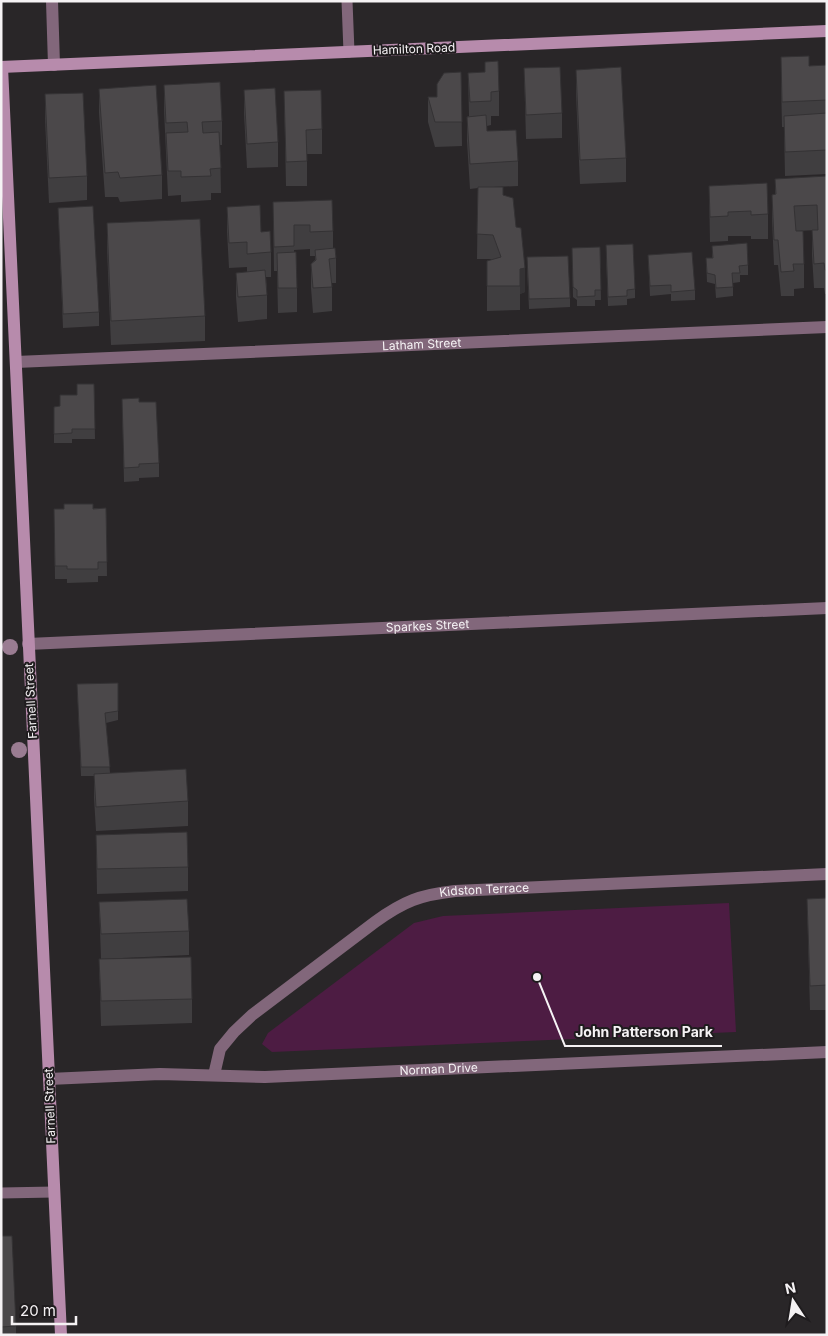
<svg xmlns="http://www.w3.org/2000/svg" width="828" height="1336" viewBox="0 0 828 1336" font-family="Inter,sans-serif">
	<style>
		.green { fill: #4d1c43 }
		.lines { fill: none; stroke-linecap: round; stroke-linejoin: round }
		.lane { stroke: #82677b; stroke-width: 11 }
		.street { stroke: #82677b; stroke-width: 12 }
		.secondary { stroke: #b78bac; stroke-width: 12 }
		.tree { fill: #9a7c92 }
		.wall { fill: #403e40 }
		.shaded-wall { fill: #343234 }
		.building { fill: #4b484a; stroke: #343234 }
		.labels { text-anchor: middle; stroke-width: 4; stroke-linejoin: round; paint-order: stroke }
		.street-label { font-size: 12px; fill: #f5f2f4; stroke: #1f1c1e }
		.leader { fill: none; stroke: #f5f2f4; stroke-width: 2 }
		.callout-dot { fill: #f5f2f4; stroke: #1f1c1e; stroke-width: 2 }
		.callout-label { font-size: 14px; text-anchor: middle; font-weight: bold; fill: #f5f2f4; stroke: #1f1c1e; stroke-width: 4; stroke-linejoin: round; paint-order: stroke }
	</style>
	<rect width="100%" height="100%" fill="#292628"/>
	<!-- green -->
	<path class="green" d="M729,903L736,1032L272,1052L262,1044L268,1033L414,923L443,916Z"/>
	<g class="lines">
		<!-- lane -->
		<g class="lane">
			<path d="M347,1L349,52"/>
			<path d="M1,1193L54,1192"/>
		</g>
		<!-- street -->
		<g class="street">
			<path d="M52,1L54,65"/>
			<path id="s1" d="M16,362L827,327"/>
			<path id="s2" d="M28,644L827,608"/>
			<path id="s3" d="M214,1075L220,1049L234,1032L252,1015L375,922C404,901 420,895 455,891L827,874"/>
			<path id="s4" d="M49,1079L160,1074L265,1077L827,1052"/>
		</g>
		<!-- secondary -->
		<g class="secondary">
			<path d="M1,67L827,31"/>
			<path d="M2,67L61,1335"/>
		</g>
	</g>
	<!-- trees -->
	<g class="tree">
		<circle cx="10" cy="647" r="8"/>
		<circle cx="19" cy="750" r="8"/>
	</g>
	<!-- wall -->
	<g class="wall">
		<path d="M781,57L809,66L827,65V174L785,176L784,127H782L781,81Z"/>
		<path d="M485,62L499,91V116H491V125L487,126V131L518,161V186L493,187L503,195L516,227L525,292L520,294V310L487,311V261L493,259H477L478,188L470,189L467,141V117L469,116L468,73L485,72Z"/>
		<path d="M524,68L562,113V138L526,139Z"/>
		<path d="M576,70L626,158V182L580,184L576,94Z"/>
		<path d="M461,72L462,146L435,147L428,122V97H437Z"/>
		<path d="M164,85L222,121V145H220L221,193H211V200L181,202V195L168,196L164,110Z"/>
		<path d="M99,89L162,175V199L120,202L118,197H105L99,113Z"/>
		<path d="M244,90L278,142V167L247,168L244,114Z"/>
		<path d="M284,91L322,129V154H307V186H286Z"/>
		<path d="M45,94L87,176V200L49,203L45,119Z"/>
		<path d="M827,176V294H825L824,288H814L812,255V230H817L796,231L804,264V288L794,289V296H781L778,265H774L772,219V195L775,194V179Z"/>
		<path d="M709,186L768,214V239H751V236H728V241L710,242Z"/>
		<path d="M273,202L333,231V248L336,258V283H332V311L313,313L311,288V264L315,260V256H310V249L294,250L297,288V312L278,313L277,271H274Z"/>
		<path d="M227,207L261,232L271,252V277H266L267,295V319L238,322L236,297V273L247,272V267L229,268L227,231Z"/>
		<path d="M58,208L99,312V326L63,328Z"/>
		<path d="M107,223L205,316V341L111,345L107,248Z"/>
		<path d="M712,246L748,265V275H740V282L733,283V296L716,298L715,284L707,282L706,258H712Z"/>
		<path d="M600,247L601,300H595V306H577V300L573,297L572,248Z"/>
		<path d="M606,254L635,289V298L627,299V305L608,306Z"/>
		<path d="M648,255L695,290V300L671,301V294L650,296Z"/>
		<path d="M527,266L570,298V307L529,309Z"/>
		<path d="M94,384L95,439H72V443H54V407L60,406Z"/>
		<path d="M122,399L139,402L159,463V477L139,478V481L124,482Z"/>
		<path d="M106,508L107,576H98V582L67,583V579H55L54,509Z"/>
		<path d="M118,683V720L106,723L110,773L188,801V826L96,831L94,798V776H81L77,684Z"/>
		<path d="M96,835L188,867V891L97,894Z"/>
		<path d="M827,898V1010H810L807,899Z"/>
		<path d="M99,902L189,931V955L101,959Z"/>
		<path d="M99,959L192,999V1023L101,1026Z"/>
		<path d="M1,1236L16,1326V1335H1Z"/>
	</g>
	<!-- shaded-wall -->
	<path class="shaded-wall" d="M525,268V292L520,294V269Z"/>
	<!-- building -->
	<g class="building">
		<path d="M809,56V66L827,65V100L782,102L781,57Z"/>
		<path d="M498,61L499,91L491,92V101L470,102L468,73L485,72V62Z"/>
		<path d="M560,67L562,113L526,115L524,68Z"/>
		<path d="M621,67L626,158L580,160L576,70Z"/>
		<path d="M461,72L462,122H435L428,97H437V84L444,73Z"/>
		<path d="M220,82L222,121L202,122L203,133L219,132L221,168L210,169L211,176L181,177V171H168L166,133L188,132L187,122L166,123L164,85Z"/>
		<path d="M156,85L162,175L120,178L118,172L105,173L99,89Z"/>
		<path d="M275,88L278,142L247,144L244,90Z"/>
		<path d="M321,90L322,129L306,130L307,161L286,162L284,91Z"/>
		<path d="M83,93L87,176L49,178L45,94Z"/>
		<path d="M827,113V150L785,152L784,116Z"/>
		<path d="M486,115L487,131L516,130L518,161L470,164L467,117Z"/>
		<path d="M827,176V270H825L824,263L814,264L812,230H818L817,205L794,206L796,231H803L804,264H793L794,271L781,272L778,240H774L772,195L776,194L775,179Z"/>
		<path d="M767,183L768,214L751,215V211L728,212V216L710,217L709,186Z"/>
		<path d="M478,187H503V195L513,198L516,227L521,228L525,268L520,269V286H487V261L501,257L493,235L477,234Z"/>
		<path d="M332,200L333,231L310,232V225H294V246L274,247L273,202Z"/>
		<path d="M260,205L261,232L270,231L271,252L247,254V242L229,243L227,207Z"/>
		<path d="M93,206L99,312L63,314L58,208Z"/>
		<path d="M200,219L205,316L111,321L107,223Z"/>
		<path d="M747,243L748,265L739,266L740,273H732L733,287L716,288L715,275L707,273L706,258H713L712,246Z"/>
		<path d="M633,244L635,289L627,290V296L608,297L606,245Z"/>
		<path d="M600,247L601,290H595V296L577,297V290L573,287L572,248Z"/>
		<path d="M335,248L336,258L329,259L332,287L313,288L311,264L316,260L315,250Z"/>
		<path d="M296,252L297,288H278L277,253Z"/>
		<path d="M692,252L695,290L671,292V285L650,286L648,255Z"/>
		<path d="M568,256L570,298L529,299L527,257Z"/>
		<path d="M265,270L267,295L238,297L236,273Z"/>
		<path d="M77,384H94L95,429H72V433L54,434V407L60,406V395H77Z"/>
		<path d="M139,398V402H156L159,463L139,464V467L124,468L122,399Z"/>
		<path d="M64,504H93V509L106,508L107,562H98V569H67V566H55L54,509H64Z"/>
		<path d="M118,683V711L105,713L110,767H81L77,684Z"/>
		<path d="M186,769L188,801L96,807L94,774Z"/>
		<path d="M187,832L188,867L97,869L96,835Z"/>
		<path d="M827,898V985L810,986L807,899Z"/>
		<path d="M187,899L189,931L101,934L99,902Z"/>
		<path d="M191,957L192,999L101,1001L99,959Z"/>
		<path d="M1,1236H12L16,1326L1,1327Z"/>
	</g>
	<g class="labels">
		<!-- street labels -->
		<g class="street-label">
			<text transform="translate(414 49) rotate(-2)" y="4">Hamilton Road</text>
			<text dy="4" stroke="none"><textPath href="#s1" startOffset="406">Latham Street</textPath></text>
			<text dy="4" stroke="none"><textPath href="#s2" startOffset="400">Sparkes Street</textPath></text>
			<text transform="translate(31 701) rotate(-93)" y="4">Farnell Street</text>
			<text dy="4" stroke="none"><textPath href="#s3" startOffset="344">Kidston Terrace</textPath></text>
			<text dy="4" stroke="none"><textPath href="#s4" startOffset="390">Norman Drive</textPath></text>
			<text transform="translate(50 1106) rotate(-92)" y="4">Farnell Street</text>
		</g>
	</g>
	<!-- callouts -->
	<path class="leader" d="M537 977L565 1046H722"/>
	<circle class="callout-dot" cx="537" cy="977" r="5"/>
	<g class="callout-label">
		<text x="644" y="1037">John Patterson Park</text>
	</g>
	<!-- border -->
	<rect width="828" height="1336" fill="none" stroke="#f5f2f4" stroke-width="5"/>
	<!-- north arrow -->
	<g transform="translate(793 1301) rotate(348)" stroke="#1f1c1e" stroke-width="4" paint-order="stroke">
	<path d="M0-4L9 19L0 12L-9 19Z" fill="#f5f2f4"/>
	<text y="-8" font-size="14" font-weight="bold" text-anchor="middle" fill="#f5f2f4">N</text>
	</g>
	<!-- scale -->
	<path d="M12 1316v8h64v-8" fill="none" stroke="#f5f2f4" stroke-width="2.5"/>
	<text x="20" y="1316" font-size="15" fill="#f5f2f4" stroke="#1f1c1e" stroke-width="4" paint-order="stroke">20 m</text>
</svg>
